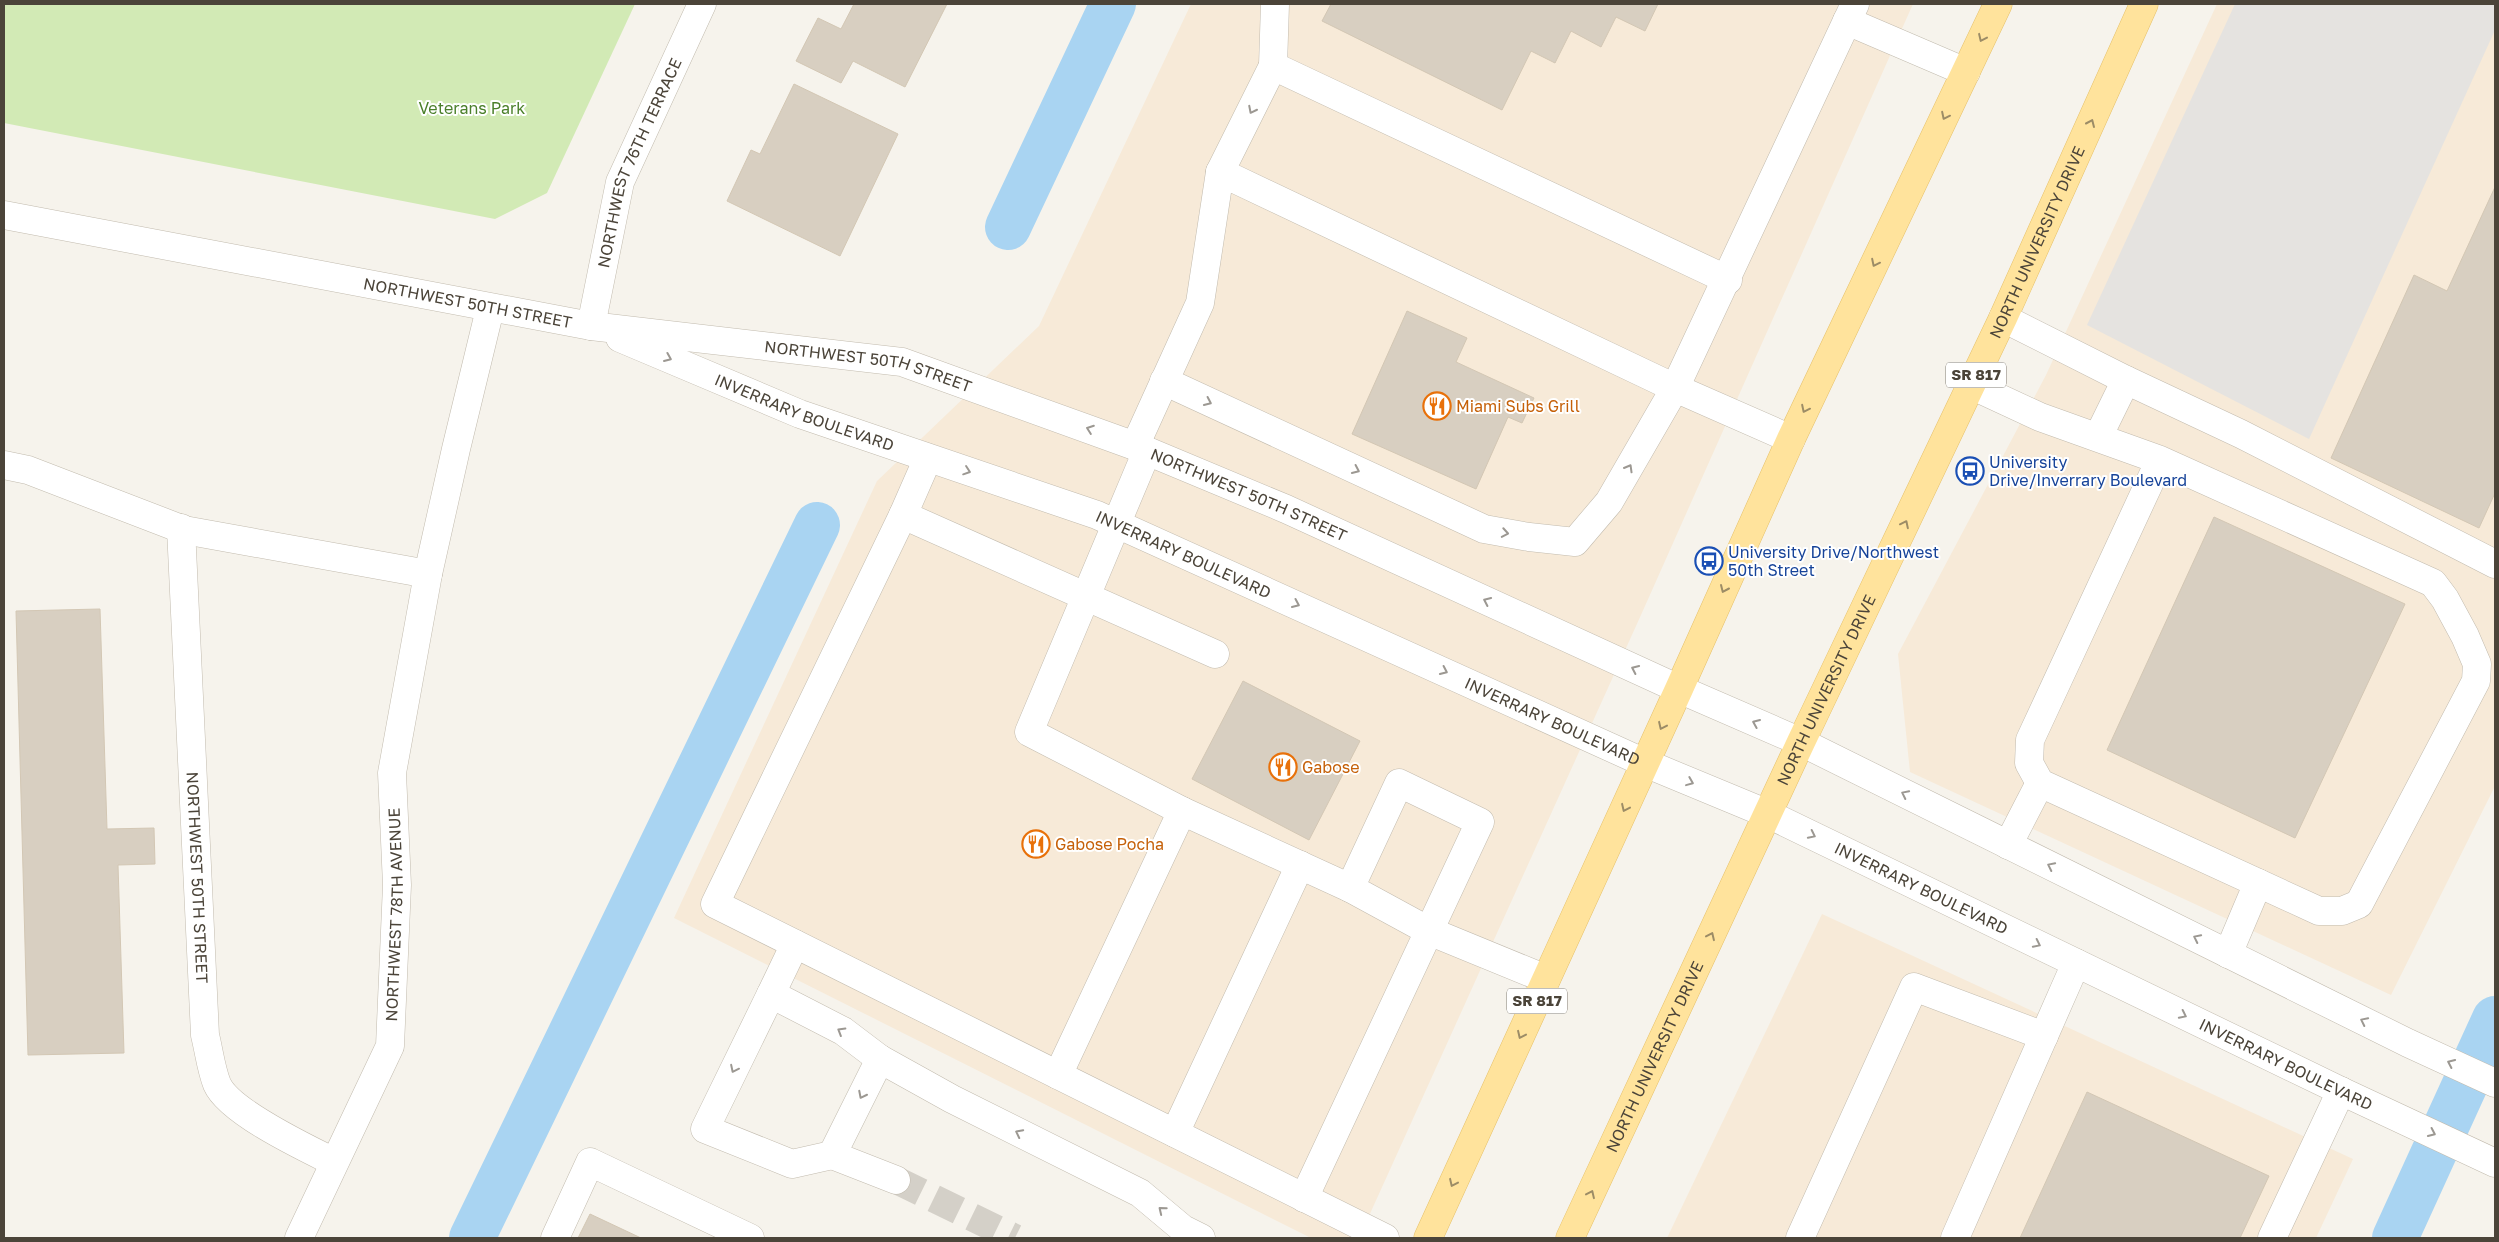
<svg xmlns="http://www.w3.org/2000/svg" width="2499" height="1242" viewBox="0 0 2499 1242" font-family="'Golos Text',sans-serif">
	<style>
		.commercial { fill: #f7ead8 }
		.green { fill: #d2eab5 }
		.parking { fill: #e5e3e0 }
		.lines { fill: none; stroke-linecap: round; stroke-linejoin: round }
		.canal { stroke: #a9d4f2; stroke-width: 46 }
		.building { fill: #d8cfc1; stroke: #d3c7b4 }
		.minor-tunnel { stroke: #d4d0c8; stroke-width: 28; stroke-dasharray: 28 14; stroke-linecap: butt }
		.minor-casing { stroke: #c2bbae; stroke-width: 29 }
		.major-casing { stroke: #e6c16a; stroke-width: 29 }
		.minor { stroke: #fff; stroke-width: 28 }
		.major { stroke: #ffe39c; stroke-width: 28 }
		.oneway { stroke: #9c8c66 }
		.oneway2 { stroke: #9c9892 }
		.labels { text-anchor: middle; stroke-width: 4; stroke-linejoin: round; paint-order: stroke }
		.shield { fill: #fff; stroke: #817c74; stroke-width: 1 }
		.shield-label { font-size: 15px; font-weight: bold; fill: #4b4439 }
		.park-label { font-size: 16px; fill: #4a7f2a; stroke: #fff }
		.street-label { font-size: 16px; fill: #4b4439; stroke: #fff }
		.food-label { font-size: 16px; fill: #c56008; stroke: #fff; text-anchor: start }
		.transit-label { font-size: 16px; fill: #164399; stroke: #fff; text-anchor: start }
	</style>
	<rect width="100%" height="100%" fill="#f6f3ec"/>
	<!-- commercial -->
	<g class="commercial">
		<path d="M1191,4H1913L1641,615L1359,1238H1311L674,918L877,481L1039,326Z"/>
		<path d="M2217,4H2495V786L2391,995L1910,772L1898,654L2046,375Z"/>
		<path d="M1822,914L2353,1159L2316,1238H1667Z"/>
	</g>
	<!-- green -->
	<path class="green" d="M4,4H635L547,193L495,219L4,123Z"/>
	<!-- parking -->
	<path class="parking" d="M2235,4H2495V30L2309,439L2087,325Z"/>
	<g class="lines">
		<!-- canal -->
		<g class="canal">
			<path d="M1008,227L1113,4"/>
			<path d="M472,1238L817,525"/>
			<path d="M2395,1238L2495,1019"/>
		</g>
	</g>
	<!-- building -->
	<g class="building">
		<path d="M854,4H947L905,87L853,61L841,83L796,61L818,18L841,29Z"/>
		<path d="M1331,4H1658L1645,31L1616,17L1601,47L1571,31L1555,63L1531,51L1502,110L1322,21Z"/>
		<path d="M794,84L898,134L840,256L727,201L751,150L760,154Z"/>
		<path d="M2495,187V493L2479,528L2331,458L2414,275L2447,291Z"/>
		<path d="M1407,311L1467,338L1456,362L1534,398L1522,423L1508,417L1476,489L1352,434Z"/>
		<path d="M2214,517L2405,604L2295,838L2107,750Z"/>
		<path d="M100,609L107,829L154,828L155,864L118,865L124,1053L28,1055L16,611Z"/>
		<path d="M1243,681L1360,741L1309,840L1192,779Z"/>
		<path d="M2087,1092L2269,1176L2240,1238H2020Z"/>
		<path d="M590,1214L641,1238H578Z"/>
	</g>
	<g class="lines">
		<!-- minor-tunnel -->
		<path class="minor-tunnel" d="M896,1180L1015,1238"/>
		<!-- minor casing -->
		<g class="minor-casing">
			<g id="minor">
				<path d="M1275,4L1273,66L1728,280"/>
				<path d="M1855,4L1847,21L1966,72"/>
				<path d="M1220,172L1273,66"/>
				<path id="s1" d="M4,215L591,326L902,362L1135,446L1286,509L1679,689L1801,742L2408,1043L2495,1083"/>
				<path d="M2003,318L2126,380L2241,434L2495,564"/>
				<path id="s2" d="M591,326L620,182L702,4"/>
				<path id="s3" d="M620,338L800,414L1097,515L1645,763L1768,814L2341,1091L2495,1163"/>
				<path d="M1164,381L1484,529L1529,537L1575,542L1609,502L1675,388L1847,21"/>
				<path d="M1971,385L2040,417L2160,460L2433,583L2445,599L2465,636L2477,664L2476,681L2359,904L2342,911H2319L2040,783L2029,763L2030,740L2160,460"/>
				<path d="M2098,437L2126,380"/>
				<path d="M1135,446L1200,303L1220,172L1675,388L1791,439"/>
				<path d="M1147,451L1029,732L1182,811"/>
				<path d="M928,458L903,515L1215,654"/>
				<path d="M4,465L28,470L184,530L428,574"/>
				<path d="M903,515L715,904L1385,1238"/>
				<path id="s4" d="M181,528L205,1035C209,1051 211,1069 217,1084C229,1112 306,1148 334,1162"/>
				<path d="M2008,845L2040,783"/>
				<path d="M2228,954L2258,883"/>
				<path d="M771,994L795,944"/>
				<path d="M1058,1075L1182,811L1350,888"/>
				<path d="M1175,1133L1300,865"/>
				<path d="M832,1155L792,1164L705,1129L771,994L843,1031L880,1059"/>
				<path d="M896,1180L832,1155L880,1059L952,1099L1140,1193L1183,1229L1201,1238"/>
				<path d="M1304,1198L1480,822L1399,783L1350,888L1429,931L1546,979"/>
				<path id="s5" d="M299,1238L390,1046L397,885L392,773L428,574L456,449L490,309"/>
				<path d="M555,1238L590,1162L750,1238"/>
				<path d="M1800,1238L1914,987L2044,1036"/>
				<path d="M1955,1238L2076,963"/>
				<path d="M2272,1238L2341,1091"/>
			</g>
		</g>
		<!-- major casing -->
		<g class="major-casing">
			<g id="major">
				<path d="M1428,1238L1679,689L1791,439L1998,4"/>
				<path id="s6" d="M1570,1238L1801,742L2003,318L2144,4"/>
			</g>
		</g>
		<!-- minor -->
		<use href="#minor" class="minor"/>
		<!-- major -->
		<use href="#major" class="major"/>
	</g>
	<!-- one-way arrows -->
	<defs><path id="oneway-chevron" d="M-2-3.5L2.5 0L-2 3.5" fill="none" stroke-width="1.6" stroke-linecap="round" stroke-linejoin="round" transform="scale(1.25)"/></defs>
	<g class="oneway">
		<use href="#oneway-chevron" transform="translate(1982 38) rotate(115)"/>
		<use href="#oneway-chevron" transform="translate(1945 116) rotate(116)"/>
		<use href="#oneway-chevron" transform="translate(2091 123) rotate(-66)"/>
		<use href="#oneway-chevron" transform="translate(1875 263) rotate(116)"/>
		<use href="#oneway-chevron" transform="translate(1805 409) rotate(116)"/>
		<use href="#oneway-chevron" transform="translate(1905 524) rotate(-64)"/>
		<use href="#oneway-chevron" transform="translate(1724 589) rotate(114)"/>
		<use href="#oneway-chevron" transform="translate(1662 726) rotate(115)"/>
		<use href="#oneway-chevron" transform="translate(1625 808) rotate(115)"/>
		<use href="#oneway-chevron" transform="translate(1711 936) rotate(-65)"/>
		<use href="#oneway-chevron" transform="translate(1521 1035) rotate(115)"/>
		<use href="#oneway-chevron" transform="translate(1453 1183) rotate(115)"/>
		<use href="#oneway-chevron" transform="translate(1591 1194) rotate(-65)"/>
	</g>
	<g class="oneway2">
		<use href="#oneway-chevron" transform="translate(1252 110) rotate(117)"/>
		<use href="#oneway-chevron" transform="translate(668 358) rotate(23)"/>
		<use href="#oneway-chevron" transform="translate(1208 402) rotate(25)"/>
		<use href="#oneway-chevron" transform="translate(1090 429) rotate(-160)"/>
		<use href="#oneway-chevron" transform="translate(1629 468) rotate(-60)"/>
		<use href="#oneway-chevron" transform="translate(1356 470) rotate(25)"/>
		<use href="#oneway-chevron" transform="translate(967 471) rotate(19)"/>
		<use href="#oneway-chevron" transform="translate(1505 533) rotate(10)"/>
		<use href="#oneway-chevron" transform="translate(1487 601) rotate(-155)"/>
		<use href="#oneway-chevron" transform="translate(1296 604) rotate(24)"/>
		<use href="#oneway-chevron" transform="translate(1635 669) rotate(-155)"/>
		<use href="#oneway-chevron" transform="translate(1444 671) rotate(25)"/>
		<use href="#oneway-chevron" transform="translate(1756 723) rotate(-157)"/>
		<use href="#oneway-chevron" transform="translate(1690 782) rotate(22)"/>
		<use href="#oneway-chevron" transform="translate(1905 794) rotate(-154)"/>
		<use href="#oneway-chevron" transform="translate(1812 835) rotate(26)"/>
		<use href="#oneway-chevron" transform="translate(2051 866) rotate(-154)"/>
		<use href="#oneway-chevron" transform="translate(2197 938) rotate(-154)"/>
		<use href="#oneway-chevron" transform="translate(2037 944) rotate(26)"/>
		<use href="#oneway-chevron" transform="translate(2183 1015) rotate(26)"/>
		<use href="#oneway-chevron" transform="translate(2364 1021) rotate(-154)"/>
		<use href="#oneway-chevron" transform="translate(841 1031) rotate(-149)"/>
		<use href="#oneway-chevron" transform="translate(2451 1063) rotate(-155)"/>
		<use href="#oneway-chevron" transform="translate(734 1069) rotate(116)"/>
		<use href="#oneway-chevron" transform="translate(862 1095) rotate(117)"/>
		<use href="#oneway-chevron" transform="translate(1019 1133) rotate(-153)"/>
		<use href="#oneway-chevron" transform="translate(2432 1133) rotate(25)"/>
		<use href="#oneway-chevron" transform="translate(1162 1210) rotate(-141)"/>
	</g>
	<!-- icons -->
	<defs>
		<g id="restaurant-ring" transform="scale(1.4375)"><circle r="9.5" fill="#fff" stroke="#e8710a" stroke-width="1.5"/><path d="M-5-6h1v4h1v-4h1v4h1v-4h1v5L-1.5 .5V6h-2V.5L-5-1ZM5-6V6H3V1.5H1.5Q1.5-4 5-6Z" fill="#e8710a"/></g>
		<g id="bus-ring" transform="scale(1.4375)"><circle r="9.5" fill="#fff" stroke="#1a4fb4" stroke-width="1.5"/><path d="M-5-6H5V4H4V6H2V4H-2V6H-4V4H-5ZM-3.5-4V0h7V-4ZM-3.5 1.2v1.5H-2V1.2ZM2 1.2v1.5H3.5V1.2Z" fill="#1a4fb4"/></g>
	</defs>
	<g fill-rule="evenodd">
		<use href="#restaurant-ring" x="1437" y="406"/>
		<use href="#bus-ring" x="1970" y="471"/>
		<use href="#bus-ring" x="1709" y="561"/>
		<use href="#restaurant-ring" x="1283" y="767"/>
		<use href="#restaurant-ring" x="1036" y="844"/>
	</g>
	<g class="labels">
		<!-- shield labels -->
		<g class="shield">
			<rect x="1946" y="362.5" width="60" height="25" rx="4"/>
			<rect x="1507" y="988.5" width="60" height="25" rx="4"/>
		</g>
		<g class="shield-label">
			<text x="1976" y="380">SR 817</text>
			<text x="1537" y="1006">SR 817</text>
		</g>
		<!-- park labels -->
		<g class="park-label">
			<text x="472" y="114">Veterans Park</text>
		</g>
		<!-- street labels -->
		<g class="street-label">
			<text dy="6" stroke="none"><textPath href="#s2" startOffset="171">NORTHWEST 76TH TERRACE</textPath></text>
			<text dy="6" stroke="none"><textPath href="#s6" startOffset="1100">NORTH UNIVERSITY DRIVE</textPath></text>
			<text dy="6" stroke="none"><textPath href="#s1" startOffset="472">NORTHWEST 50TH STREET</textPath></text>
			<text dy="6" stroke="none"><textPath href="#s1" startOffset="878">NORTHWEST 50TH STREET</textPath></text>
			<text dy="6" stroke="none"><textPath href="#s3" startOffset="199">INVERRARY BOULEVARD</textPath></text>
			<text dy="6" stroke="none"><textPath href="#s1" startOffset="1282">NORTHWEST 50TH STREET</textPath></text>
			<text dy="6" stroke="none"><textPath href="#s3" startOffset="604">INVERRARY BOULEVARD</textPath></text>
			<text dy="6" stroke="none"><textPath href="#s6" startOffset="605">NORTH UNIVERSITY DRIVE</textPath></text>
			<text dy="6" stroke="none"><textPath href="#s3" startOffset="1009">INVERRARY BOULEVARD</textPath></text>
			<text dy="6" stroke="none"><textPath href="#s4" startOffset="350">NORTHWEST 50TH STREET</textPath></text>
			<text dy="6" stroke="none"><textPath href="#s3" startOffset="1414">INVERRARY BOULEVARD</textPath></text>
			<text dy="6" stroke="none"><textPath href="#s5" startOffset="344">NORTHWEST 78TH AVENUE</textPath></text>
			<text dy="6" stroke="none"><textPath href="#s6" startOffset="200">NORTH UNIVERSITY DRIVE</textPath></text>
			<text dy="6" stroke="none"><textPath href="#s3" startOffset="1819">INVERRARY BOULEVARD</textPath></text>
		</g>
		<!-- food labels -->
		<g class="food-label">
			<text x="1456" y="412">Miami Subs Grill</text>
			<text x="1302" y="773">Gabose</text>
			<text x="1055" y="850">Gabose Pocha</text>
		</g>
		<!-- transit labels -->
		<g class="transit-label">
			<text x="1989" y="468">University<tspan x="1989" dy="18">Drive/Inverrary Boulevard</tspan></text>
			<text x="1728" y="558">University Drive/Northwest<tspan x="1728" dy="18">50th Street</tspan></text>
		</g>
	</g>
	<!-- border -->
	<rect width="2499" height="1242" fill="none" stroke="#4b4439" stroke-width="10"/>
</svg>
